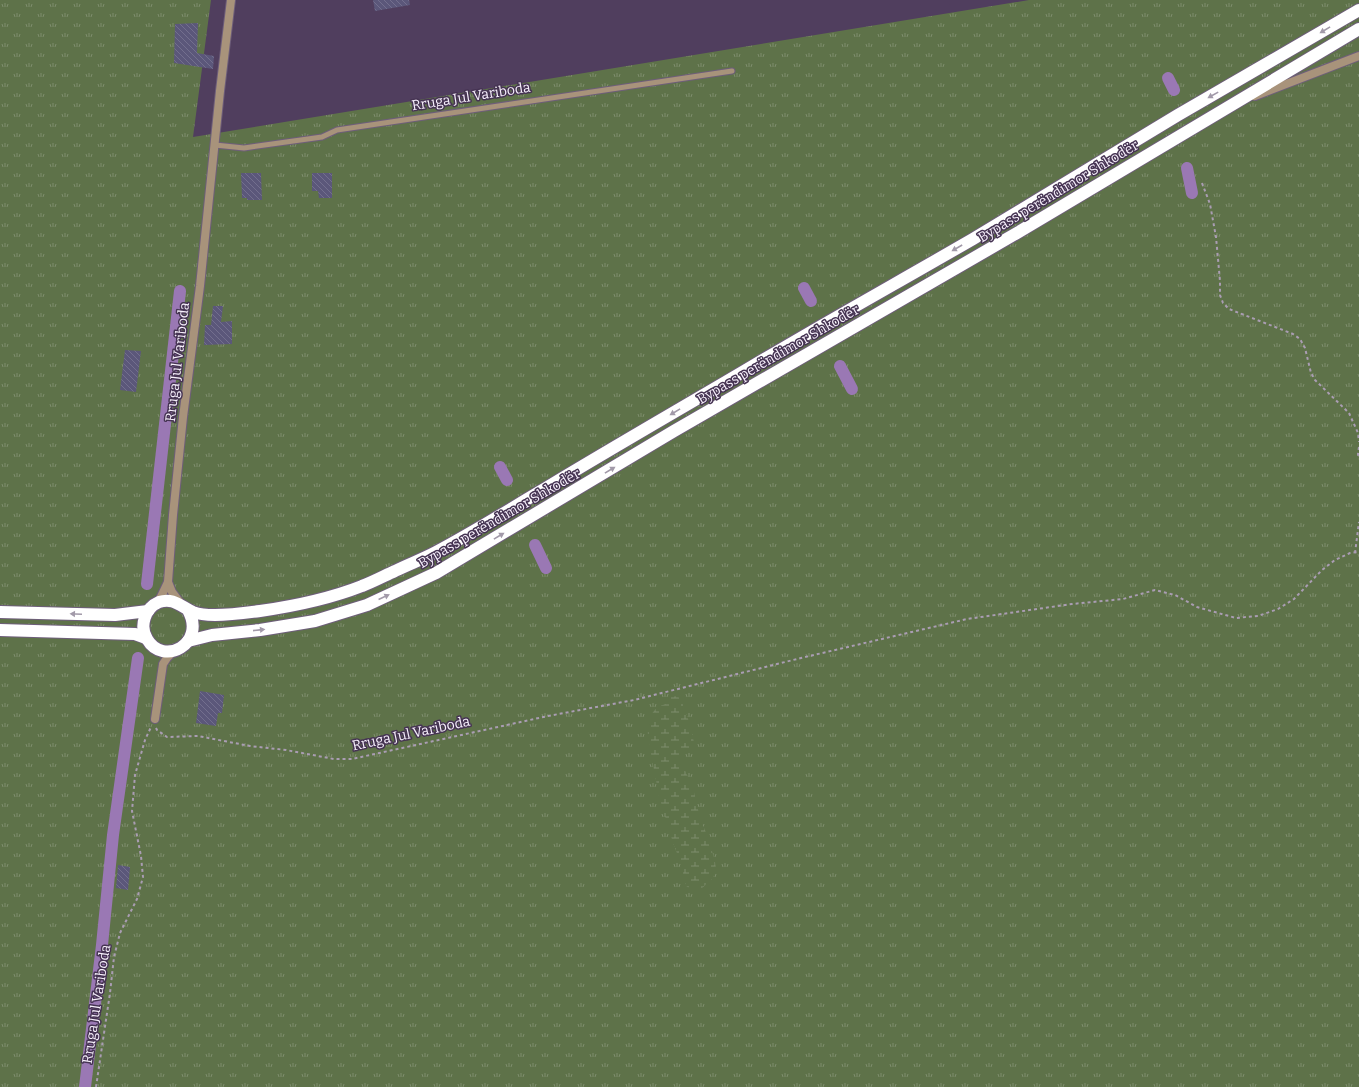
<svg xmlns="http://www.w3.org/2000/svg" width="1359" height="1087" viewBox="0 0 1359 1087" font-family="Bitter,serif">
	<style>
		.grass { fill: url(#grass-tufts) }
		.wetland { fill: url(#wetland-marsh) }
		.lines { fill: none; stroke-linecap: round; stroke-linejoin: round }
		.canal { stroke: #9a78b4; stroke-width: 12 }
		.building { fill: url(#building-back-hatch) }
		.lane-casing { stroke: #6e5e7a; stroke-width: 7 }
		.street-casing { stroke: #6e5e7a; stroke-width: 10 }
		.highway-casing { stroke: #6e5e7a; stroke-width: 14 }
		.path { stroke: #aa9db3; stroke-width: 2; stroke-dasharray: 3 3; stroke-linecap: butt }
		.lane { stroke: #a8937b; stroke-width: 5 }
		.street { stroke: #a8937b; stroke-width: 8 }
		.highway { stroke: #fff; stroke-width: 12 }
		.oneway { fill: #a29aa9 }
		.labels { text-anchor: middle; stroke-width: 3; stroke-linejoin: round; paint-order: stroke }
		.street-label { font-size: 14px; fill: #f7f0fc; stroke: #463453 }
	</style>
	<defs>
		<pattern id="grass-tufts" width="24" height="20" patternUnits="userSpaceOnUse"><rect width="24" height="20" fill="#5e7249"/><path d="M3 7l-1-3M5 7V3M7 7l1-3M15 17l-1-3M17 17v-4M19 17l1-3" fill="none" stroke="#7e8d6d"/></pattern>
		<pattern id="wetland-marsh" width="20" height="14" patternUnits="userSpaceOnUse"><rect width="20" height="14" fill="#5e7249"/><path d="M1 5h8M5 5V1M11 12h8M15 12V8" fill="none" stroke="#7e8d6d"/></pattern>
		<pattern id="building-back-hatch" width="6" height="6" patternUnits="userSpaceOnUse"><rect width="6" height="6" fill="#5b577a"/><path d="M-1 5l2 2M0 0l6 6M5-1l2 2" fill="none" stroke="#736f8e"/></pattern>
	</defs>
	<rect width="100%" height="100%" fill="#503e5e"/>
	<!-- grass -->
	<path class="grass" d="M0,0H211L193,137L1029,0H1359V1087H0Z"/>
	<!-- wetland -->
	<path class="wetland" d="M677,696L683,701V709L687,715L695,746L681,754L680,761L684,768L693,788L700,818L709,840L715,862L716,869L713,878L701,889L687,887L684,880L682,865L674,846L659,796L648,738C647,724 650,707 666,704L670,697Z"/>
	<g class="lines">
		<!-- canal -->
		<g class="canal">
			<path d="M1168,78L1174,90"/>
			<path d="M1187,168L1192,193"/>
			<path d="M804,288L811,301"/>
			<path d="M840,366L852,389"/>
			<path d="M500,467L507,480"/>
			<path d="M535,545L546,568"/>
			<path d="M147,584L180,291"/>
			<path d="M85,1087L102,945L113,835L138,658"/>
		</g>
	</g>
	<!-- building -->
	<g class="building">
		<path d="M373,0H409L410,5L375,11Z"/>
		<path d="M198,23L197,53L214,56L213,69L174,63L175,24Z"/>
		<path d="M241,173H261L262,200H247V198H242Z"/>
		<path d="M312,173H332V198H319L318,191H312Z"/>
		<path d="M213,306H223L221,322L232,321V344L204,345L205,325H211Z"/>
		<path d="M125,350L141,351L136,392L120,390Z"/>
		<path d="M200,691L224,695L222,713H218L216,726L196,723Z"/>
		<path d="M118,865L130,867L128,890L116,888Z"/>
	</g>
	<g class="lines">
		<!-- lane casing -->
		<g class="lane-casing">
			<path id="lane" d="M215,145L244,148L322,137L337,130L732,71"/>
		</g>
		<!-- street casing -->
		<g class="street-casing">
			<g id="street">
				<path d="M1255,96L1359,56"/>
				<path d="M168,582L173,515L183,417L200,286L220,91L231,0"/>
				<path d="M158,603L168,582L172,592L181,604"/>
				<path d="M155,719L163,664L167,658L174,651"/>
			</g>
		</g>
		<!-- highway casing -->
		<g class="highway-casing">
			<g id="highway">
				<path d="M188,610C207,644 163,667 147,639C139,626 145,608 159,602C174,597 181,607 193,612C201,615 208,615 215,615C230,615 245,613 260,611C295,606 329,599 362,586C373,582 384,576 395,571C409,564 423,559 436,552C474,532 510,509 546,488C612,448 680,409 746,370C821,325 897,283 973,239C1042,198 1109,156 1178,115C1238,80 1299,45 1359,10"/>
				<path d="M0,612L115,615L148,611"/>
				<path d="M0,630L135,634L146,638"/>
				<path d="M188,641L212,635L260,630L315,621L367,605L436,573L674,431L1017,233L1359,29"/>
			</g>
		</g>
		<!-- path -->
		<g class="path">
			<path d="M1202,183L1210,204L1216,237L1220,281V295L1223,303L1229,309L1293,334L1300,339L1305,348L1311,373L1315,380L1349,413L1358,433L1359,442"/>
			<path d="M1359,447L1358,454L1359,459"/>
			<path d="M1355,553L1359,522"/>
			<path d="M156,728L157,730L167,737L198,736L250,746L286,750L334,759H352L548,716L634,700L801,658L967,619L1072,604L1123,599L1155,590L1175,595L1197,607L1236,618L1258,616L1278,609L1294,599L1322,570L1335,560L1350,553L1359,552"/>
			<path d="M96,1087L110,993L114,957L120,933L137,899L143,877L141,856L132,811L135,775L145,740L151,727"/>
		</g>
		<!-- lane -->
		<use href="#lane" class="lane"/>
		<!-- street -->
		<use href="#street" class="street"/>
		<!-- highway -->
		<use href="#highway" class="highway"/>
	</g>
	<!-- one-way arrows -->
	<defs><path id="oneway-solid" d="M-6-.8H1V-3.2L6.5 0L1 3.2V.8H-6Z"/></defs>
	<g class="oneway">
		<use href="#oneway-solid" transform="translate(1325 30) rotate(149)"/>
		<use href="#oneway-solid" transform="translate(1213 95) rotate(151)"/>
		<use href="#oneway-solid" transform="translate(957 248) rotate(150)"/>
		<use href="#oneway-solid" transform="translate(675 412) rotate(149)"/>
		<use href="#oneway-solid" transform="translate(610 470) rotate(-31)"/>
		<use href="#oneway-solid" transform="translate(499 536) rotate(-31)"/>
		<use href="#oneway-solid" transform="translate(384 597) rotate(-25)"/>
		<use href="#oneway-solid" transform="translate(76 614) rotate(-178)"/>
		<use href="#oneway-solid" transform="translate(259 630) rotate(-6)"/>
	</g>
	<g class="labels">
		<!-- street labels -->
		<g class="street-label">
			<text transform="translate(471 96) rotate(-9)" y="5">Rruga Jul Variboda</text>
			<text transform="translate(1058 191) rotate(-31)" y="5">Bypass perëndimor Shkodër</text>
			<text transform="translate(778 354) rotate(-30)" y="5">Bypass perëndimor Shkodër</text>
			<text transform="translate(177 362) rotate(-83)" y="5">Rruga Jul Variboda</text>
			<text transform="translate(499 518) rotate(-30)" y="5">Bypass perëndimor Shkodër</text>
			<text transform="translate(411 733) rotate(-12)" y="5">Rruga Jul Variboda</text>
			<text transform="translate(96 1004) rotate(-81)" y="5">Rruga Jul Variboda</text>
		</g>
	</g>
</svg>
